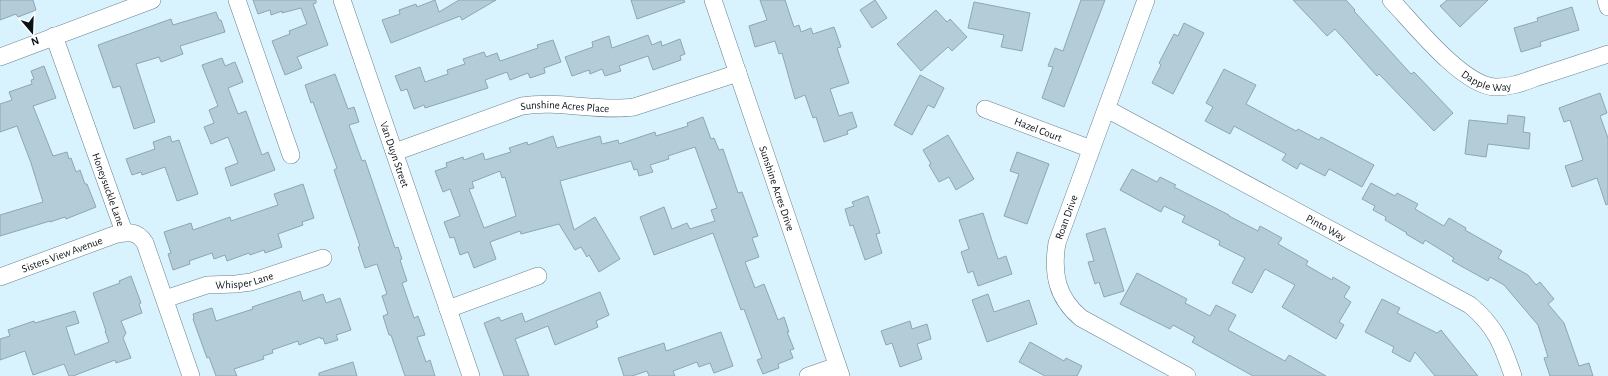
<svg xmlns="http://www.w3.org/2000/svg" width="1608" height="376" viewBox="0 0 1608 376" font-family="'Alegreya Sans',sans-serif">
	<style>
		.building { fill: #b3ccd8; stroke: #8ea6b1; fill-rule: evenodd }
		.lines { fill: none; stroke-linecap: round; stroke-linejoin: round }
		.street-casing { stroke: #69808b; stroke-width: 18 }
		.street { stroke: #fff; stroke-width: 17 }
		.labels { text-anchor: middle; stroke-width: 3; stroke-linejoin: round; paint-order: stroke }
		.street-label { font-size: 11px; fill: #0a1217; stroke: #fff }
	</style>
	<rect width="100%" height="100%" fill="#d8f2fe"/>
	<!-- building -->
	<g class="building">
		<path d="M0,0H33L36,10L18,17L16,14L0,20Z"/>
		<path d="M253,0H316V3L313,4L328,45L297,57L302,68L285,75L272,41L290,34L289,31L307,24L301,8L282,13V11L271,15L270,10L258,14Z"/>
		<path d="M435,0L439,12L459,0H496L462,20L460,16L391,43L382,20L400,14L399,10L416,4L417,7Z"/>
		<path d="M631,0H684L685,2L637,19Z"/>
		<path d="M760,0H785L794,27L799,25L801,32L811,28L813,34L834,27L841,47L837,48L849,83L830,89L839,116L852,112L857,127L847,131L848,134L824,142L816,117L813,118L805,95L795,99L782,53L779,54L775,41L755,47L749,26L767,20Z"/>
		<path d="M875,0L887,18L872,28L860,10Z"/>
		<path d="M1081,0H1105L1064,107L1042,98L1053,67L1048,66L1055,48L1063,51Z"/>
		<path d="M1293,0H1346L1355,10L1354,11L1411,74L1414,72L1453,113L1434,131L1379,74L1377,76L1335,29L1327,36Z"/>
		<path d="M1447,0H1488L1460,27L1440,6Z"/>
		<path d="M974,2L1030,13L1022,51L1001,47L1004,35L968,28Z"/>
		<path d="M1572,7L1579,30L1540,42L1541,46L1521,52L1514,28L1538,21L1537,18Z"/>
		<path d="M936,10L947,22L950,19L967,37L952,51L948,47L921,71L897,44Z"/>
		<path d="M216,12L219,20H221L225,32L180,46L183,54L161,62L159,57L136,64L155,122L134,129L120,86L113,88L98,45L171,19L173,25Z"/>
		<path d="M1184,23L1204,33L1173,94L1152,83L1161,65L1159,63L1174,34L1178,36Z"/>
		<path d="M648,35L652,45L661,41L662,46L680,39L685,54L680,56L681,60L653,70L648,56L619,66L621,71L605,76L602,69L590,74L589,70L572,76L565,57L593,47L592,42L609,36L612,48Z"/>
		<path d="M553,40L561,62L544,68L545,73L530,78L528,73L510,80L507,72L485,80L488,88L425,108L424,105L414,109L407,89L401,91L395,76L420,67L425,82L448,74L447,70L465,64L463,59L484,52L486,57L497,53L500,61L538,48L537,45Z"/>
		<path d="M222,58L225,66L235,62L243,82L228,88L238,114L246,111L262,155L268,152L275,170L231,186L225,168L238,163L228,137L211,144L204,127L214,123L209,110L218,106L202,65Z"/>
		<path d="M44,66L56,98L33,106L53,156L67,152L69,159L71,158L76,172L80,170L85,184H87L96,207L66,219L65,217L50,222V221L0,236V215L43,202L31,163L17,126L0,132V104L12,100L9,92L32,84L31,80L34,79L31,71Z"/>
		<path d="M1224,69L1256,85L1246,104L1296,131L1298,129L1319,140L1321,137L1374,165L1362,187L1329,169L1325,176L1300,163L1297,169L1282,160L1286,154L1234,126L1230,134L1205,121L1213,107L1206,103Z"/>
		<path d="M335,74L348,109L354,107L359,122L349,125L362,161L365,160L395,248L398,247L402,259L400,260L407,281L402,283L414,318L418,316L425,335L417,337L426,362L430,360L435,376H405L391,335H389L383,316L388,314L382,296L387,294L377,264L365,268L358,247L360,246L334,170L337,168L313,102L311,103L305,85Z"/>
		<path d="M920,75L944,88L934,108L928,105L912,135L894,125Z"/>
		<path d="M1600,93L1607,113L1600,116L1608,138V204L1606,205L1597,178L1572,187L1565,166L1583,160L1570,120L1564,122L1559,108Z"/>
		<path d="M1508,115L1525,117L1523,132L1530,133L1529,149L1488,144L1486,157L1465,154L1469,120L1507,124Z"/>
		<path d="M703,117L711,139L714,138L719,150L723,149L738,193L742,192L758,236L752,238L759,257L745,262L755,288L764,284L778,320L784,317L789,332H787L794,349L790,350L793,358L778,364L779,368L763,374L757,360L762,358L744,309L741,310L713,233L654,255L640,217L664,207L672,229L687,223L690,229L715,221L711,210L717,208L695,147L668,156L669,159L650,165L653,172L639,176L637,169L634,170L631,161L560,181L574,230L595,217L620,259L599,272L589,255L587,257L581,247L575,250L559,224L521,234L520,231L490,242L496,259L474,268L468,252L460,255L454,237L450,238L444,222L460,216L450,189L443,192L435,171L447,167L446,163L463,157L464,160L483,153L485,160L511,152L509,148L527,142L528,145L553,136L557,148L600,136L602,144L618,140L619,144L655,132L656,136L688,126L687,123ZM500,171L502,178L505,177L516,216L484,228L469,189L474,188L472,182Z"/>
		<path d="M948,135L974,179L956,190L949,177L939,182L929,165L931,164L923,150Z"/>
		<path d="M170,136L172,142L179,140L198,194L177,201L165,167L142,175L141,172L132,175L126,159L155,149L153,142Z"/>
		<path d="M1017,152L1049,164L1027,224L1004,216L1019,174L1010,171Z"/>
		<path d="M1132,169L1157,182L1160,177L1176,185L1174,187L1229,215V216L1258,231L1260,226L1282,238L1278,244L1308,261L1306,265L1332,280L1333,277L1350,287L1344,297L1351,302L1339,322L1344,325L1336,339L1282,307L1295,285L1265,269L1252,293L1232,283L1245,258L1219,245L1220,241L1182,222L1185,216L1164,206L1161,212L1120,190Z"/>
		<path d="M1371,183L1395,196L1397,193L1418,204L1415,209L1444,226L1449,218L1466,228L1465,230L1502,251L1498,258L1528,275L1536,285L1540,282L1554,299L1548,304L1564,323L1579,366L1589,363L1593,376H1550L1544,358L1548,357L1538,325L1504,285L1490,277L1488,281L1452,261L1454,258L1425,240L1423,244L1406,234L1407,233L1385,220L1386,217L1373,210L1375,206L1362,199Z"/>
		<path d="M303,184L314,218L302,222L303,225L278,234L282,247L265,253L264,250L250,255L249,253L227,261L225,255L214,259L212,253L189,261L190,264L173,270L168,254L171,253L164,232L191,223L193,230L230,217L231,221L278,205L274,194Z"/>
		<path d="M868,196L880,233L876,234L882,253L865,260L853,225L850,226L845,209L854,206L852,202Z"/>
		<path d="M983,213L998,259L1006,256L1012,274L978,286L973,271L968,273L961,252L969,249L959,220Z"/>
		<path d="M1105,228L1124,291L1104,297L1099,282L1095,284L1088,262L1094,261L1086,234Z"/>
		<path d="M1137,273L1187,299L1185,303L1210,316L1216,305L1236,315L1228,330L1285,361L1289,355L1326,376H1253L1192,342L1195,337L1173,325L1170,329L1120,304Z"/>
		<path d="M131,276L141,303L139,304L142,313L121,321L126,333L123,338L131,358L116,363L115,360L73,376H69L64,364L33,375L25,351L0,360V339L10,336L8,330L34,321L35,323L75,311L79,323L66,327L75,355L109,342L105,331H106L93,293L120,283L119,281Z"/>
		<path d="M300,291L303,301L323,294L326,303L340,298L351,330L336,335L338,340L325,344L323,338L321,339L320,337L299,345L298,341L272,350L273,353L263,356L264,359L234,369L237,376H216L209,357L207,358L193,319L194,318L193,314L212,308L216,321L253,309L252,307Z"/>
		<path d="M600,292L609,315L596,321L598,327L555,345L548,326L515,339L529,376H504L484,323L499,317L501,321L522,313L525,322Z"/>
		<path d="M988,294L994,312L1029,300L1037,324L987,342L972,300Z"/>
		<path d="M1382,299L1400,308L1397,313L1437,333L1441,330L1478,376H1435L1415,352L1410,362L1392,352L1394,347L1365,332Z"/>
		<path d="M910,321L912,329L927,324L931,339L917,344L922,359L900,367L892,343L886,345L881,331Z"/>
		<path d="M721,332L733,366L714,373L710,363L699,367L697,362L673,371L675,376H649L647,371L632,376H624L618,358L664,343L666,351Z"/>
		<path d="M1030,342L1064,361L1066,358L1082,366L1077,376H1045L1019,362Z"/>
		<path d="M353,362L357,376H319V373Z"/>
	</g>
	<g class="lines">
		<!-- street casing -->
		<g class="street-casing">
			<g id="street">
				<path d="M237,0L291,155"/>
				<path id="s1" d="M342,0L471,376"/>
				<path id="s2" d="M713,0L841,376"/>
				<path d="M1146,0L1057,243C1052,274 1057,298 1081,318L1187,376"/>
				<path id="s3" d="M1391,0C1414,24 1461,84 1494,87C1512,88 1528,80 1544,75C1566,68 1587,61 1608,54"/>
				<path d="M1606,0L1608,7"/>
				<path id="s4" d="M54,36L124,232"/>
				<path d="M0,57L152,0"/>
				<path id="s5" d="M985,109L1091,149"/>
				<path id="s6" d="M1107,109L1470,305C1496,327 1502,344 1513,376"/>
				<path id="s7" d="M395,152L522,106C559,100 597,112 634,107L738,73"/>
				<path id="s8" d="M0,277L114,235C127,232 137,230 145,243L191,376"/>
				<path id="s9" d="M165,299L207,285L236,284L251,282L323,258"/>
				<path d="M448,309L538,276"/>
				<path d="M808,376L837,366"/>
			</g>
		</g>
		<!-- street -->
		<use href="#street" class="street"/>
	</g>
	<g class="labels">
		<!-- street labels -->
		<g class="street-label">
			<text dy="4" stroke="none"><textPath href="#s3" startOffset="128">Dapple Way</textPath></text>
			<text dy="4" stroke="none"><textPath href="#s7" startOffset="178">Sunshine Acres Place</textPath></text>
			<text dy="4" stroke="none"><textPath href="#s5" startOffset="57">Hazel Court</textPath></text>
			<text dy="4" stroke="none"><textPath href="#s1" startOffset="163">Van Duyn Street</textPath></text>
			<text dy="4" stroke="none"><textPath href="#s2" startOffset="199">Sunshine Acres Drive</textPath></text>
			<text dy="4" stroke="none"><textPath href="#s4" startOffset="163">Honeysuckle Lane</textPath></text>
			<text transform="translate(1066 217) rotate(-70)" y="4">Roan Drive</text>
			<text dy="4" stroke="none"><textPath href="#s6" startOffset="249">Pinto Way</textPath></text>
			<text dy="4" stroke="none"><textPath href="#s8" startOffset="66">Sisters View Avenue</textPath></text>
			<text dy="4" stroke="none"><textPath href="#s9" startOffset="82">Whisper Lane</textPath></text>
		</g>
	</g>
	<!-- north arrow -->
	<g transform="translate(32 32) rotate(161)" stroke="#ffffff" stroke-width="3" paint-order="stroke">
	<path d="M0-3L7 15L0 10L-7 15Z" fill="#0a1217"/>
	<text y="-6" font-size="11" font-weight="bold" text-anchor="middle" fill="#0a1217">N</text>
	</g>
</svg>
